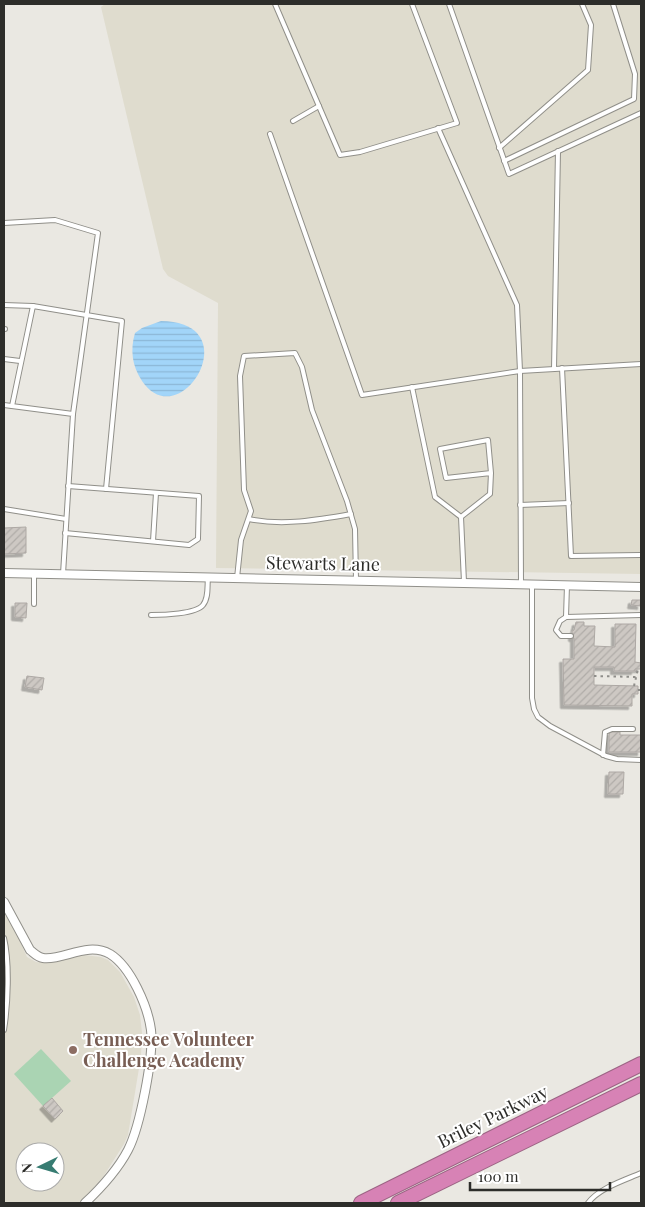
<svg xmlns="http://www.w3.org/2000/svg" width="645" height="1207" viewBox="0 0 645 1207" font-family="'Playfair Display',serif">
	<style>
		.built { fill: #dfdcce; fill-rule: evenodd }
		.pitch { fill: #aad4b3 }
		.water { fill: url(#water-rules) }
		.building { fill: url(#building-hatch); stroke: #ada8a4; filter: url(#shadow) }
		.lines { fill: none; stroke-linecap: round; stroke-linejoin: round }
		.lane-casing { stroke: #908f89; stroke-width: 6 }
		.street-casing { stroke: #908f89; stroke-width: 10 }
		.highway-casing { stroke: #9c6484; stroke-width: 16 }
		.path { stroke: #8f8e8a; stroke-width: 2; stroke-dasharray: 2.5 4; stroke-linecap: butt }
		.lane { stroke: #fff; stroke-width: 4 }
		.street { stroke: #fff; stroke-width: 8 }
		.highway { stroke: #d782b5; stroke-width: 14 }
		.education-dot { fill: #8d6e63; stroke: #fff; stroke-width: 2 }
		.labels { text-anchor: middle; stroke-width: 4; stroke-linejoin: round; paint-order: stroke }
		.street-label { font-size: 18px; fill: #2d2d2a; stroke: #fff }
		.education-label { font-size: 18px; font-weight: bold; fill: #785e54; stroke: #fff; text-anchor: start }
	</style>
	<defs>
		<pattern id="water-rules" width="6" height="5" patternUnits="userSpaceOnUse" patternTransform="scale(1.25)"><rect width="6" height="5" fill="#a2d5f9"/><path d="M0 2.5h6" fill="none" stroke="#8cb7d6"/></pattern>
		<pattern id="building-hatch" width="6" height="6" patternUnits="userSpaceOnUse" patternTransform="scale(1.25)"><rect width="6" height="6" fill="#cdc8c3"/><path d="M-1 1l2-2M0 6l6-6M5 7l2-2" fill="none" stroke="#b0aca8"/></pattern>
		<filter id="shadow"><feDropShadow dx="-3.5" dy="3.5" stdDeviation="0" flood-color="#0004"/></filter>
	</defs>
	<rect width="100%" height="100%" fill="#eae8e2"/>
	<!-- built -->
	<g class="built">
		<path d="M105,4H641V574L216,568L218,303L168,276L163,269L101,7Z"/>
		<path d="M4,906L27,957L36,962L46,963L84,955L101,957L108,960L120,972L134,997L140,1015L142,1033L141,1056L128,1135L124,1144L103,1177L80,1203H4ZM25,1152H55V1182H25Z"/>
	</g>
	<!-- pitch -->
	<path class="pitch" d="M41,1049L71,1081L43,1106L14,1074Z"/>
	<!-- water -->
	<path class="water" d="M161,321C250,322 180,437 142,381C132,366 130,350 135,333L142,328Z"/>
	<!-- building -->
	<g class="building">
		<path d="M26,527V553L4,554V528Z"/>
		<path d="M632,600H641V606L631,605Z"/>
		<path d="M15,603H27L26,618L15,617Z"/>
		<path d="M576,622H584V626H595L594,646L615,647V624H636L635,662L641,663V669H635V671H614V667H594V685L638,686V694H632V706L564,705L563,659H574V638H572V631L574,630Z"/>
		<path d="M27,676L44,678L42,690L25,687Z"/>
		<path d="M609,732H620V735H641V733V752H609Z"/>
		<path d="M609,772H624L623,794H608Z"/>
		<path d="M52,1098L63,1111L55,1119L43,1106Z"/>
	</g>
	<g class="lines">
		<!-- lane casing -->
		<g class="lane-casing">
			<g id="lane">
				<path d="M275,4L340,155L360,152L457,123L412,4"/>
				<path d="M449,4L509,174L641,113"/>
				<path d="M293,121L319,106"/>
				<path d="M438,128L517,305L520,371L521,583"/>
				<path d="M270,134L362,395L520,371L641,364"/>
				<path d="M499,148L588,70L591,25L582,4"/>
				<path d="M504,161L634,99L635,74L613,4"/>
				<path d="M4,223L55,220L98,233L73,414"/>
				<path d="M4,305L33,306"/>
				<path d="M4,329H5"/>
				<path d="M4,359L20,361"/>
				<path d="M562,368L571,556L641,555"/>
				<path d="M554,369L558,151"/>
				<path d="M412,387L435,497L461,517L464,582"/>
				<path d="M4,405L73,414L63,574"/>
				<path d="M12,406L33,306L122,321L106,489"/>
				<path d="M520,505L569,503"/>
				<path d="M4,509L66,519"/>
				<path d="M461,517L490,494L491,473L446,478L440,449L488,440L491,473"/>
				<path d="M249,519C282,526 318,520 351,514"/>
				<path d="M65,533L189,545L198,539L199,496L68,486"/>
				<path d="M153,541L156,493"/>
				<path d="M237,578L241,540L251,511L244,490L240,376L244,356L295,353L302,367L312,410L347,501L355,529L356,580"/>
				<path d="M532,585V698L534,709L538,717L550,726L606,756L617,759L641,760"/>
				<path d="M34,604V574"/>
				<path d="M151,615C163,615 196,614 203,605C209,598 207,586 208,577"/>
				<path d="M566,617L567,585"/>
				<path d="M571,636H561L556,630L560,621L566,617L641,615"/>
				<path d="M603,755L605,732L612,729H633"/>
				<path d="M4,938C10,963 8,1005 4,1030"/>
				<path d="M588,1203C599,1188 625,1180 641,1173"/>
			</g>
		</g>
		<!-- street casing -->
		<g class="street-casing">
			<g id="street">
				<path d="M4,573L641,587"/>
				<path d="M4,902L30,950C34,953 37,957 43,958C63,961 87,941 110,954C131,967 148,1007 151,1030C154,1056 140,1127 128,1150C117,1171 102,1187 85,1203"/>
			</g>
		</g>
		<!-- highway casing -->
		<g class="highway-casing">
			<g id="highway">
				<path d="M361,1203L641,1064"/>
				<path d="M398,1203L641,1084"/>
			</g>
		</g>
		<!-- path -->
		<g class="path">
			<path d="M641,663V650"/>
			<path d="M594,676L636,677"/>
			<path d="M634,686L638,669"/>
			<path d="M638,690H641"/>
		</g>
		<!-- lane -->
		<use href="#lane" class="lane"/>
		<!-- street -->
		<use href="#street" class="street"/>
		<!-- highway -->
		<use href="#highway" class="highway"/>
	</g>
	<!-- markers -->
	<circle class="education-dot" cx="73" cy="1050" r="5"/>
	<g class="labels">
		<!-- street labels -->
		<g class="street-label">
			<text transform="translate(323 564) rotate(1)" y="6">Stewarts Lane</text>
			<text transform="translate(493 1117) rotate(-26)" y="6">Briley Parkway</text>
		</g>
		<!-- education labels -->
		<g class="education-label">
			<text x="83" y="1046">Tennessee Volunteer<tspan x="83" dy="21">Challenge Academy</tspan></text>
		</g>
	</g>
	<!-- border -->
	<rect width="645" height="1207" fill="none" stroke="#2d2d2a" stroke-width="10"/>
	<!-- north arrow -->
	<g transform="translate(40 1167) rotate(265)"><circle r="24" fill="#ffffff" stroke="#ababaa"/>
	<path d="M0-4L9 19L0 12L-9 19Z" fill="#377c72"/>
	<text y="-8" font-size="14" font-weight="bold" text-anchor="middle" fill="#2d2d2a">N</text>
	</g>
	<!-- scale -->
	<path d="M470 1182v8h140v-8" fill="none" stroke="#2d2d2a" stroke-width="2.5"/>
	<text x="478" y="1182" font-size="15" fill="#2d2d2a" stroke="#ffffff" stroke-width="4" paint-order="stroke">100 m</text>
</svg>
